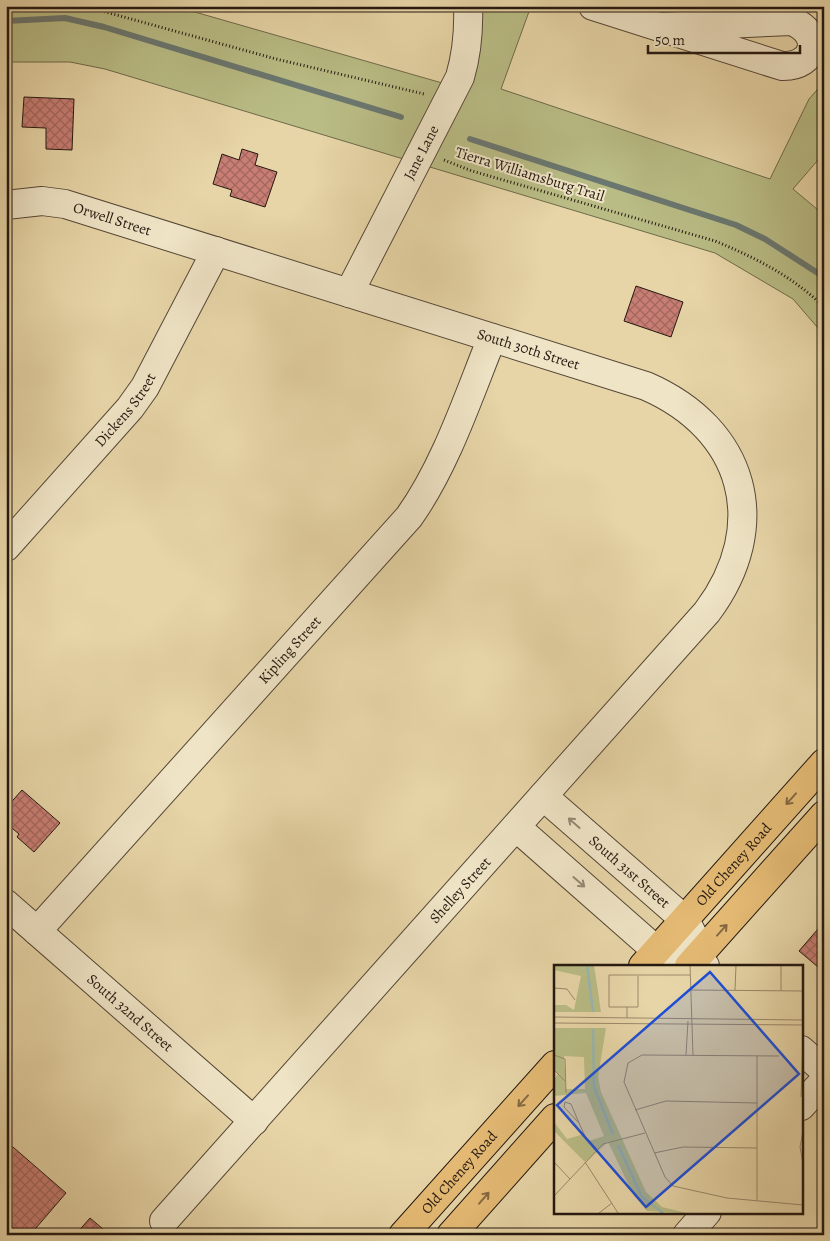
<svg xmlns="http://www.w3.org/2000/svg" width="830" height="1241" viewBox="0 0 830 1241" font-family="Alegreya,serif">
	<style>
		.park { fill: #b9bc85; stroke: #6e6a4a }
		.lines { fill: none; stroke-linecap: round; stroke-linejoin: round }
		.stream { stroke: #6a7770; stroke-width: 6 }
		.building { fill: url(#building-cross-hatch); stroke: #241810 }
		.minor-casing { stroke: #554736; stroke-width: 30 }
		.major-casing { stroke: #241810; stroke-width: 30 }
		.path { stroke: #241810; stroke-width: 3; stroke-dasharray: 1 2.5; stroke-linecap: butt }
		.minor { stroke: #efe4c6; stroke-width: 28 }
		.major { stroke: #e4ba74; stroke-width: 28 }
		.oneway { stroke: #846942 }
		.oneway2 { stroke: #948874 }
		.labels { text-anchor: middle; stroke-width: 4; stroke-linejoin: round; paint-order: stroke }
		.street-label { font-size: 15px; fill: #241810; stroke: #efe4c6 }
		.inset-river { fill: none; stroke: #98b7b0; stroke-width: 2.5 }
		.inset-road { fill: none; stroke: #99896b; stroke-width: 1 }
		.view { fill: #1d4ed8; fill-opacity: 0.15; stroke: #1d4ed8; stroke-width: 2.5 }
		.inset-edge { fill: none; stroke: #241810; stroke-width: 2.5 }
	</style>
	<defs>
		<pattern id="building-cross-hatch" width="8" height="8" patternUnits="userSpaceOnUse" patternTransform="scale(1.25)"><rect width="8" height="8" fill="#c97e74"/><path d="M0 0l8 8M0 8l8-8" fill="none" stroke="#a3665e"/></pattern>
	</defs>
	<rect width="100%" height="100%" fill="#e7d5a7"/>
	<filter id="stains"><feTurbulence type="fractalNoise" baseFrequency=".004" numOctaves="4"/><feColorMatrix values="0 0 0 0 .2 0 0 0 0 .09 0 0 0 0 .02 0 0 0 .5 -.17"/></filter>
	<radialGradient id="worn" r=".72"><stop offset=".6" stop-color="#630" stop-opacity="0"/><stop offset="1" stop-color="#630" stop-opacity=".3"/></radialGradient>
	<!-- park -->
	<path class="park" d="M6,6H174L456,87L468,6H531L501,89L770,179L809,99L824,82V153L793,189L824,215V335L793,299L715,253L105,69L70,62H6Z"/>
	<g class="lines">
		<!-- stream -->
		<g class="stream">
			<path d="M6,21L65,18L104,27L401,117"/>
			<path d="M470,139L736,225L765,239L824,277"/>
		</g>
	</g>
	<!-- building -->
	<g class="building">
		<path d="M24,97L74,99L72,150L46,149V128L22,127Z"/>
		<path d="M242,149L258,154L255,165L277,172L265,207L230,196L232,190L213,184L222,154L239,160Z"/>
		<path d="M636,286L683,302L671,337L624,321Z"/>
		<path d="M22,790L60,823L34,852L17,837L19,834L6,823V808Z"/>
		<path d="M824,922V972L799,951Z"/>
		<path d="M6,1141L66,1193L30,1235H21L6,1222Z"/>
		<path d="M90,1218L110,1235H75Z"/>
	</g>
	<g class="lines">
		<!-- minor casing -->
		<g class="minor-casing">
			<g id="minor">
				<path d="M593,6L782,66C817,67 823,32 791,21L660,27"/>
				<path id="s1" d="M6,205L42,201L65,204L646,386C745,429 772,525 707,612L164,1221"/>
				<path id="s2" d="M349,293L460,77C467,53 469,32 468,6"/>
				<path id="s3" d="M6,547L130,408L145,387L216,251"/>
				<path id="s4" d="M543,796L685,920L694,937L696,958"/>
				<path d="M516,827L657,951L676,958H696L705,966"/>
				<path id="s5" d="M6,904L254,1121"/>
				<path id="s6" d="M37,931L409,517C446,465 468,397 492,338"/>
				<path d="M801,1050L824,1070"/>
				<path d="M801,1106L824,1081"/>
				<path d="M687,1235L707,1212"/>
			</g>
		</g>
		<!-- major casing -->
		<g class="major-casing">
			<g id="major">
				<path id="s7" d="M643,966L824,763"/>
				<path d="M689,966L824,815"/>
				<path id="s8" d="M403,1235L555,1065"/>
				<path d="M451,1235L555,1118"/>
			</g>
		</g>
		<!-- path -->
		<g class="path">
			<path d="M84,6L276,59L424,94"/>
			<path d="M444,160L472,171L715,241C756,258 792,276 824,307"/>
		</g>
		<!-- minor -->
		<use href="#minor" class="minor"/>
		<!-- major -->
		<use href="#major" class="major"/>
	</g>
	<!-- one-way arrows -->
	<defs><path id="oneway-shaft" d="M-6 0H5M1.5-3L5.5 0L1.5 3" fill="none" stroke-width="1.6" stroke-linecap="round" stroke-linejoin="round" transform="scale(1.25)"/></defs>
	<g class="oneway">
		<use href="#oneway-shaft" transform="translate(791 799) rotate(132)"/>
		<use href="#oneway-shaft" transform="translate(722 930) rotate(-48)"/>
		<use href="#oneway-shaft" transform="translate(523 1101) rotate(132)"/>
		<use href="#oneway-shaft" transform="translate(484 1198) rotate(-49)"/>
	</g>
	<g class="oneway2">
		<use href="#oneway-shaft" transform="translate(574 823) rotate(-139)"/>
		<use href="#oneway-shaft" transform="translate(579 882) rotate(41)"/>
	</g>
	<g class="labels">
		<!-- street labels -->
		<g class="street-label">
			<text dy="5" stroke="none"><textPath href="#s2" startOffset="158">Jane Lane</textPath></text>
			<text transform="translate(530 174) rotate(17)" y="5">Tierra Williamsburg Trail</text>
			<text dy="5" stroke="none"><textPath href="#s1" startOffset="109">Orwell Street</textPath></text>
			<text dy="5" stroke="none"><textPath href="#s1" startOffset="545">South 30th Street</textPath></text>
			<text dy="5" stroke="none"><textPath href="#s3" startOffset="182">Dickens Street</textPath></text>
			<text dy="5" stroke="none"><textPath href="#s6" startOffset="378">Kipling Street</textPath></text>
			<text dy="5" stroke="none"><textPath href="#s7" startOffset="136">Old Cheney Road</textPath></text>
			<text dy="5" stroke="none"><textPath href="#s4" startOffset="115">South 31st Street</textPath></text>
			<text transform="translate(460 890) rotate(-48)" y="5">Shelley Street</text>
			<text dy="5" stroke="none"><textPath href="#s5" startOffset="165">South 32nd Street</textPath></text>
			<text dy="5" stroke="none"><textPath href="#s8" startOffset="84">Old Cheney Road</textPath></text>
		</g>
	</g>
	<!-- overview -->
	<g transform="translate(554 965)">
		<rect width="249" height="249" fill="#e7d5a7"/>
		<path d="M0,0H40L47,47H0V40H12L20,45L27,11L0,5ZM0,63H52L44,112L47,127L92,227L108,242L132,248L93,246L80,231L54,177L31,197L0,166V157L13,174L30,169L35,176L50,171L32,128L0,131V114L4,109L0,105ZM10,91L30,92L31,124H12Z" fill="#b9bc85" fill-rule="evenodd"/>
		<path class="inset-river" d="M33,0L39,47M39,64L40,122L59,169M64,180L88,232L109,248"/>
		<path class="inset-road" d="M136,0L139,90M0,23L13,24L21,35M136,25L249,26M181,25L182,0M227,26V0M73,42H84V11M0,52L249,55M73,53V42H55V10H136M0,58L249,60M0,90L11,94L12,128M132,90L134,56M225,91L88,90L74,98L70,117L111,212L119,221L173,233L249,240M0,105L11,116M247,132L249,75M81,145L112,136L203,138M25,158L10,142L11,137L17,139L25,158L30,169L31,171L43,184M249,166L246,182L249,198M100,188L129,182L203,183M0,197L16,214M31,197L64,248M0,231L49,179L91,168M203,235V91M45,248L58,238"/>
		<path class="view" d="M156,7L245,109L92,242L3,140Z"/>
		<rect width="249" height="249" class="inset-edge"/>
	</g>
	<!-- margin -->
	<rect width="830" height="1241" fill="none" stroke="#e7d5a7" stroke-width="25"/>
	<rect x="8" y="8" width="815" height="1226" fill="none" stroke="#241810" stroke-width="2.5"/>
	<rect x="12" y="12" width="805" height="1216" fill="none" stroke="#241810"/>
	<!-- scale -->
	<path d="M648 45v8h152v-8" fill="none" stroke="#241810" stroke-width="2.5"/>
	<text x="655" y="45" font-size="15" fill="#241810" stroke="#efe4c6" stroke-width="4" paint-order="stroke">50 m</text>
	<rect width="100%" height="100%" filter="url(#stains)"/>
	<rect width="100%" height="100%" fill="url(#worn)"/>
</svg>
